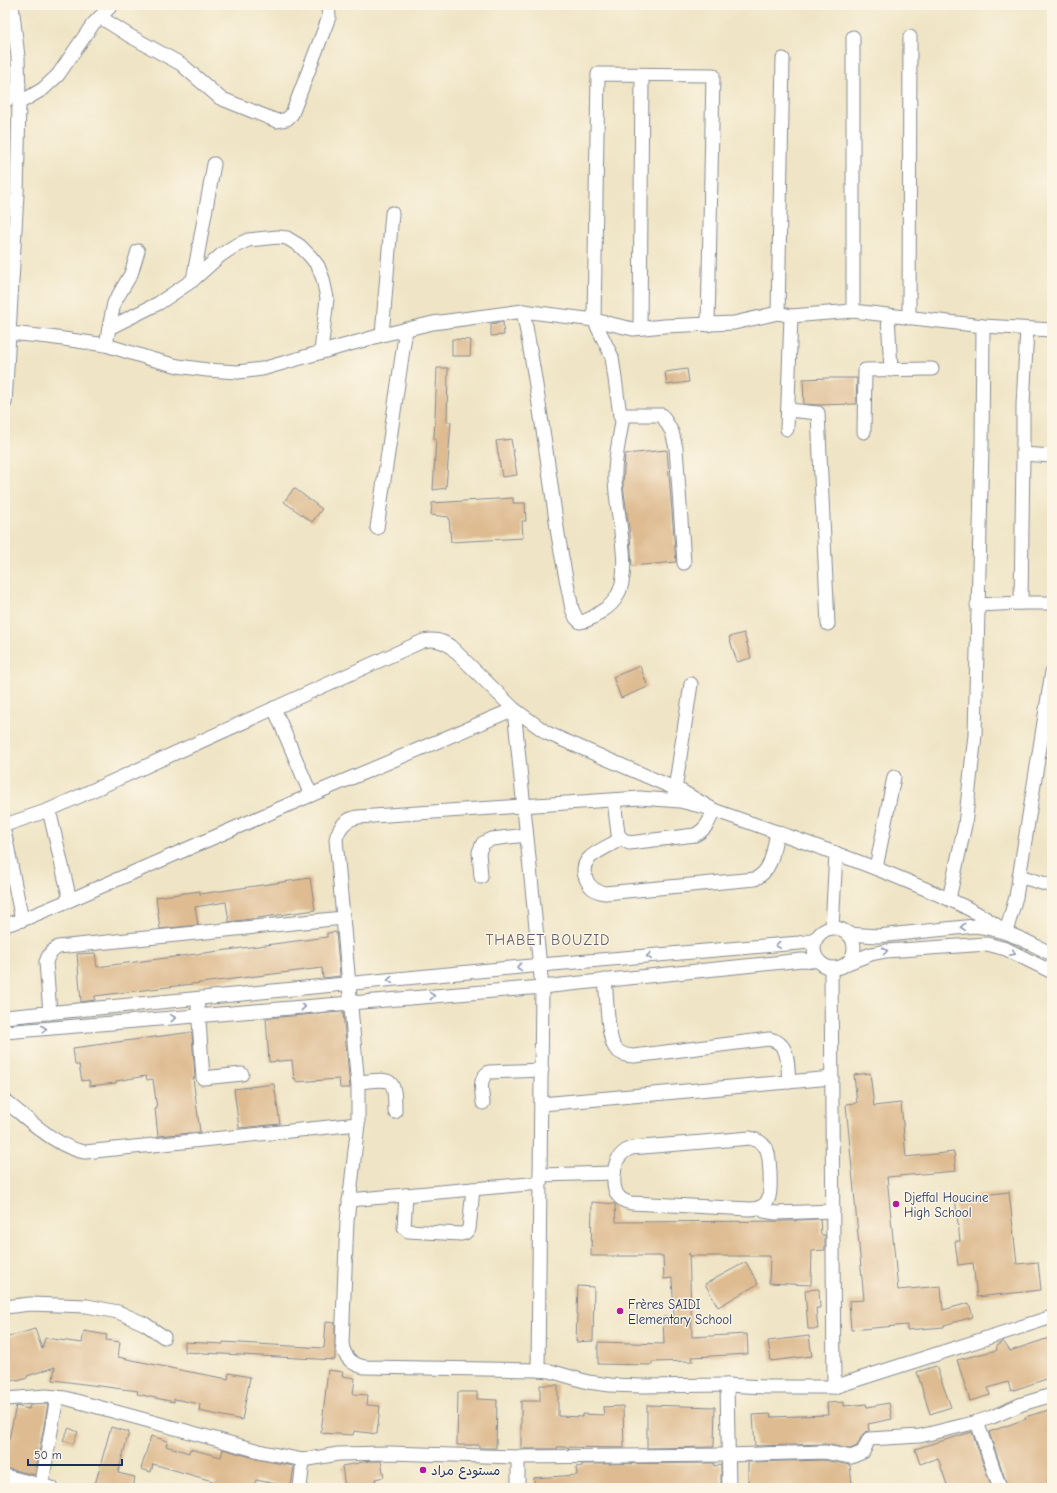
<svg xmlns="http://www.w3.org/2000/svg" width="1057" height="1493" viewBox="0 0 1057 1493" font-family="'Comic Neue','Playpen Sans Arabic',sans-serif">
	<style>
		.building { fill: #debb91 }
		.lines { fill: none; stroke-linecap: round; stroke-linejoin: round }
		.minor-casing { stroke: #858a92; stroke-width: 15 }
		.minor { stroke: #fff; stroke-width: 13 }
		.oneway { stroke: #8d97ae }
		.poi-dot { fill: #b5179e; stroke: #fcf5e5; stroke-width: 1.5 }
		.labels { text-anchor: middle; stroke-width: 3; stroke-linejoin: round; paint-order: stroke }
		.poi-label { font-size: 13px; fill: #1b2f5e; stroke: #fcf5e5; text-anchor: start }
		.quarter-label { font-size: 15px; letter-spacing: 1px; fill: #5f6070; stroke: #fcf5e5 }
	</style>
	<rect width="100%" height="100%" fill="#fcf5e5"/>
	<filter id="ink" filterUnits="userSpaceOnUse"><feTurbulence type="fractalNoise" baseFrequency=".025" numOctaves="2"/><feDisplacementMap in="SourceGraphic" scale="8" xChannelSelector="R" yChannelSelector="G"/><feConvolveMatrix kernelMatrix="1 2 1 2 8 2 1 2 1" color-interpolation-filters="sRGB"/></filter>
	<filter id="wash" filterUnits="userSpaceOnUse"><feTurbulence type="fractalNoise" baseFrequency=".012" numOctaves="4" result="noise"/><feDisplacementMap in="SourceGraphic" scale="16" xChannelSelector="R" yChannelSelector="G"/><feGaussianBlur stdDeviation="0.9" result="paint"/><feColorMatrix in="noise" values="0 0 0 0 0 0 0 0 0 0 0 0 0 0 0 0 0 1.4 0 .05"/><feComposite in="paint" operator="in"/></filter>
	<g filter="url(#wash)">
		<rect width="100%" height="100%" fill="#efe4c5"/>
		<g id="blocks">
			<!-- building -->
			<g class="building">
				<path d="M503,322L504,335L491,336V324Z"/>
				<path d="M452,339L471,340L470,356H452Z"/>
				<path d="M437,368H448L447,422H451L446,488L433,490L436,439H434Z"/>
				<path d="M687,369L689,382L667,385L665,372Z"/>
				<path d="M827,378H857L856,404L816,405L804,404L803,379Z"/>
				<path d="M511,439L517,475L502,477L496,441Z"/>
				<path d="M667,450L676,562L632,566L630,535L623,485L625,454Z"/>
				<path d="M294,488L322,509L312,522L284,502Z"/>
				<path d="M513,498V503H525L526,521H522L523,538L451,542L449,517L431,515L432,503Z"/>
				<path d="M744,633L751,658L737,662L729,637Z"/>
				<path d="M640,666L648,687L621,698L613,677Z"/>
				<path d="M310,878L315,910L229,922L226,902L195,907L198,925L160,929L156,897L200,891V894Z"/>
				<path d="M336,932L340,976L323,978L322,968L95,996V1000L81,1002L77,954L95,953L97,967L327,937V933Z"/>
				<path d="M343,1012L350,1088H340L339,1079L296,1082L295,1078L294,1079L292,1060L269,1062L266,1018Z"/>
				<path d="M192,1032L195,1078H193L200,1132L158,1136L155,1109H157L153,1079L147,1080L146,1076L116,1081V1083L90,1086L89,1080L82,1081L79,1065H75L73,1048Z"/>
				<path d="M870,1073L874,1106L901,1103L906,1157L954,1152L956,1171L887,1177L898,1290L941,1286L943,1310L969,1303L973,1317L944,1325V1327L907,1330V1325L851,1330L849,1301L864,1300L846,1104L857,1103L854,1075Z"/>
				<path d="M274,1084L280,1124L239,1128L234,1089Z"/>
				<path d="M1009,1192L1017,1264L1038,1262L1041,1290L977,1297L973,1263L958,1265L955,1241H960L955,1198Z"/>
				<path d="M592,1202L615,1204L616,1222L796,1221V1220L820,1219L821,1235H825V1250L812,1251L811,1285L769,1283L770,1256H690L689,1253L692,1337L747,1334L748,1354L692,1357L693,1361L652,1362V1365L598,1364V1342L664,1344L663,1317L674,1316L672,1278L664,1279L663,1256H591Z"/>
				<path d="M746,1262L758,1284L718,1307L705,1284Z"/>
				<path d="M578,1286L594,1287L593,1341L576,1342Z"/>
				<path d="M819,1289L820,1308H816L818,1329H808L805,1290Z"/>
				<path d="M326,1322L335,1323V1360L185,1352V1342L223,1344V1342L324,1348Z"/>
				<path d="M35,1329L42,1349L45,1338L82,1343L84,1331L107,1335L106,1340L120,1342L118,1357L180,1370L228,1379L229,1373L250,1377L242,1420L199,1411L200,1404L174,1399V1402L137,1394L138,1391L53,1380L55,1367L27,1376V1378L18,1381L5,1377V1338Z"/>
				<path d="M809,1336L812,1356L771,1361L768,1341Z"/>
				<path d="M1052,1337V1377L1011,1391L1008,1382L988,1388L990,1395L970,1401L957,1360L997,1350L996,1346L1003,1341L1010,1351Z"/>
				<path d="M936,1366L951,1407L930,1414L917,1372Z"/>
				<path d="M328,1370L343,1372L342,1376L355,1378L353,1394L368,1395L367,1405L380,1406L377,1434L354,1431L353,1435L321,1433Z"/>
				<path d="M540,1385H558V1416L582,1417V1414L604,1415L603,1407L623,1406L624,1448L557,1447V1449H521V1401H540Z"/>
				<path d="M458,1392H477V1399L497,1400L496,1448H479V1445H457Z"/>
				<path d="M844,1402V1406L866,1404L867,1407L889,1403L892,1419L868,1424L869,1431L865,1432L862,1435L857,1446L850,1449L825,1444L755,1446L753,1415L770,1414L771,1417L828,1415L827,1403Z"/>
				<path d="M48,1404L35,1475L5,1468V1439H9L16,1406L29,1409L30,1405Z"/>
				<path d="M647,1405L715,1407L714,1447L647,1448Z"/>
				<path d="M1052,1409V1488H1008L989,1432L1026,1419L1025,1417Z"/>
				<path d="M111,1427L129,1432L118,1473L135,1477L133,1488H94Z"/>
				<path d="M69,1428L78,1432L73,1444L63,1440Z"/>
				<path d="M972,1432L992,1488H948L938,1458L920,1464L915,1449Z"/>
				<path d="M151,1436L168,1441L166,1446L189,1453L190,1449L221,1457L223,1449L261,1460L294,1466L291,1487L256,1480L253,1488H214L216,1482L153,1464L151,1472L141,1469Z"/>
				<path d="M824,1460L850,1465L852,1485L828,1488H748V1462Z"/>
				<path d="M369,1461H381L384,1477L375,1479L377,1488H345L342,1466Z"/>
				<path d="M714,1463V1466L721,1465V1488H535L534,1478L577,1475L576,1467L582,1466V1464Z"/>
			</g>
		</g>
	</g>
	<g filter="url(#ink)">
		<use href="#blocks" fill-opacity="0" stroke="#858a92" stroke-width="1"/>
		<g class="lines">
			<!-- minor casing -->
			<g class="minor-casing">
				<g id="minor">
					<path d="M100,17L130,36L181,64L220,98L277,121L287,119L292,114L329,17L328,5"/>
					<path d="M5,102L19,84"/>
					<path d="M19,103L43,89L58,75L93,24L112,5"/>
					<path d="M193,280L214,164"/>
					<path d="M523,311C537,383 547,455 557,528C561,555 567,582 572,609L576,618L580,622C589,621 595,616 602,611C607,608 614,602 617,596C634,570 613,504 615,472C615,457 620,437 622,421L620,415"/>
					<path d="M853,311V37"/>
					<path d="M778,313L783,59"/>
					<path d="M888,315L891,370"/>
					<path d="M909,318L910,37"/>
					<path d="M109,328L114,303L131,274L138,251"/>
					<path d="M640,328L642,75"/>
					<path d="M1027,329L1023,405V454L1052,456"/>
					<path d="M9,333L49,337L106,345L151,359L178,366L207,370L238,372L262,369L382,335L433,323L523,311L594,320L633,329L664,326L734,323L778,313L791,316L853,311L983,326L1052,330"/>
					<path d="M382,335L392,213"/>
					<path d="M106,345L109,328L159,303L193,280L221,255L233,247L248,240L278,237L287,238L300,246L310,256L318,266L323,279L327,298L321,352"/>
					<path d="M5,403L17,194L19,103L18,57L12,5"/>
					<path d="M788,410L818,413L828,624"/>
					<path d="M787,429L791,316"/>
					<path d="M864,432L865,370L932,369"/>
					<path d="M377,528L406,329"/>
					<path d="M684,563L676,448L672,432L662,415H620L612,357L594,320L598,74L713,75L708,325"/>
					<path d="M1021,603H1052"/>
					<path d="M977,605L1021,603L1023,454"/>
					<path d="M1052,672L1016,897L1006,932C977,910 942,896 909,882C843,854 775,832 708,808L680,801L640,798L358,817C346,819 339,827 336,839L358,1086V1124L347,1221L342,1344C344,1357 352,1365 365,1367L538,1370L550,1371L588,1382L610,1385L641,1386L727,1385L765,1387H834L1052,1317"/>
					<path d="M274,708L311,795"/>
					<path d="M674,796L691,684"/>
					<path d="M49,810L70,900"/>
					<path d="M5,825L49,810L423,641C434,639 440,640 450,646L514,709L547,733L683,792L714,810C709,821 707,829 695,835L629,843L621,838L618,834L614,800"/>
					<path d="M5,835L22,920"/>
					<path d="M621,838C607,850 574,855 587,881C591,889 597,892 605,893L755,879C773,870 773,850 777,832"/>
					<path d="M876,868L894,777"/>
					<path d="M1019,876L1052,886"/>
					<path d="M481,877L479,852L483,843L492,839L526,835"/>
					<path d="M949,899L965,825L975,735L982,446L983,326"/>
					<path d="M5,925L22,920L70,900L311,795L514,709L542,987L538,1370"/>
					<circle cx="834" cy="948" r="20"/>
					<path d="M832,928L836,853"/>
					<path d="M848,934L878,936L975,926C1005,929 1026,941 1052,954"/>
					<path d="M848,963L871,954L886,951L987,944L1006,949L1052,972"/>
					<path d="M831,969L834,1387"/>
					<path d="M605,980C607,995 607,1037 615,1048C620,1054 627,1056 634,1056L769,1039C791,1043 787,1065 789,1082"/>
					<path d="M198,1007L203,1078L242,1074"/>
					<path d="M50,1013L46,962C48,955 51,951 58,947L343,918"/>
					<path d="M5,1017L541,965L799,943L807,942L816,938"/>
					<path d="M5,1032L542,987L802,960L818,961"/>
					<path d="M358,1082C392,1079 395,1075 395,1112"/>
					<path d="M5,1101C27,1118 57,1148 85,1152L358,1124"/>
					<path d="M483,1103C482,1092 478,1078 489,1072L542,1070"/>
					<path d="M542,1104L832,1078"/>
					<path d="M750,1138C757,1140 762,1142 766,1148C770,1155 769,1164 770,1172C770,1189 774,1209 750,1209L631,1203C616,1200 613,1189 614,1175C615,1162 618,1154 631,1148Z"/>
					<path d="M540,1175L614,1173"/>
					<path d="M406,1195L404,1227L408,1231L461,1234L465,1233L469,1229L473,1189"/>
					<path d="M349,1200L540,1183"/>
					<path d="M760,1207L764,1211L776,1213L833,1211"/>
					<path d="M5,1307L30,1304L87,1306L118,1312L145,1324L164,1337"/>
					<path d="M727,1385L729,1488"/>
					<path d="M5,1399L46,1396L65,1398L263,1452L303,1460L338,1454L390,1453L518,1457L727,1455L825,1452L851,1457L863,1452L869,1439L920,1436L977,1422L992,1417L1022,1404L1052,1395"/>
					<path d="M977,1422L1000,1488"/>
					<path d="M518,1457V1488"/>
					<path d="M5,1476L52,1488"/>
					<path d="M41,1488L57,1397"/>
					<path d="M300,1488L303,1460"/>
				</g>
			</g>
			<!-- minor -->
			<use href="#minor" class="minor"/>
		</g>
		<!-- one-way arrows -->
		<defs><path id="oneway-chevron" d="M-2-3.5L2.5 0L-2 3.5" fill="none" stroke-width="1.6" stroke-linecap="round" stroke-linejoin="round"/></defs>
		<g class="oneway">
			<use href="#oneway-chevron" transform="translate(963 927) rotate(175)"/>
			<use href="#oneway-chevron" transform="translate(778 945) rotate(175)"/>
			<use href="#oneway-chevron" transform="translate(885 951) rotate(-7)"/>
			<use href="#oneway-chevron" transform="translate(1013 953) rotate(27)"/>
			<use href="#oneway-chevron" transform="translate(649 956) rotate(175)"/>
			<use href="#oneway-chevron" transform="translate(519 967) rotate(175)"/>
			<use href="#oneway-chevron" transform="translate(390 980) rotate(175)"/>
			<use href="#oneway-chevron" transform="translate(432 996) rotate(-5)"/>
			<use href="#oneway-chevron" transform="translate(303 1007) rotate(-5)"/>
			<use href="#oneway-chevron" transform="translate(173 1018) rotate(-5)"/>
			<use href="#oneway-chevron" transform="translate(44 1029) rotate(-5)"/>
		</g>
	</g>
	<!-- markers -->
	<g class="poi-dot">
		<circle cx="896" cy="1204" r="4"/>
		<circle cx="620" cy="1311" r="4"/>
		<circle cx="423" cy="1470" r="4"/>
	</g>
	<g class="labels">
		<!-- poi labels -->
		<g class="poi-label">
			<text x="904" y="1202">Djeffal Houcine<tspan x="904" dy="15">High School</tspan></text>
			<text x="628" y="1309">Frères SAIDI<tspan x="628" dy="15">Elementary School</tspan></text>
			<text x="431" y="1475">مستودع مراد</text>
		</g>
		<!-- quarter labels -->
		<g class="quarter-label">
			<text x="548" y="945">THABET BOUZID</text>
		</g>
	</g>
	<!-- margin -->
	<rect width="1057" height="1493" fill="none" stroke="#fcf5e5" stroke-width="20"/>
	<!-- scale -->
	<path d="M28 1459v6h94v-6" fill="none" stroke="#1b2f5e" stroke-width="2"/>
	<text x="34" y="1459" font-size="12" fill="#1b2f5e" stroke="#fcf5e5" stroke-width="3" paint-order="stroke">50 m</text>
</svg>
